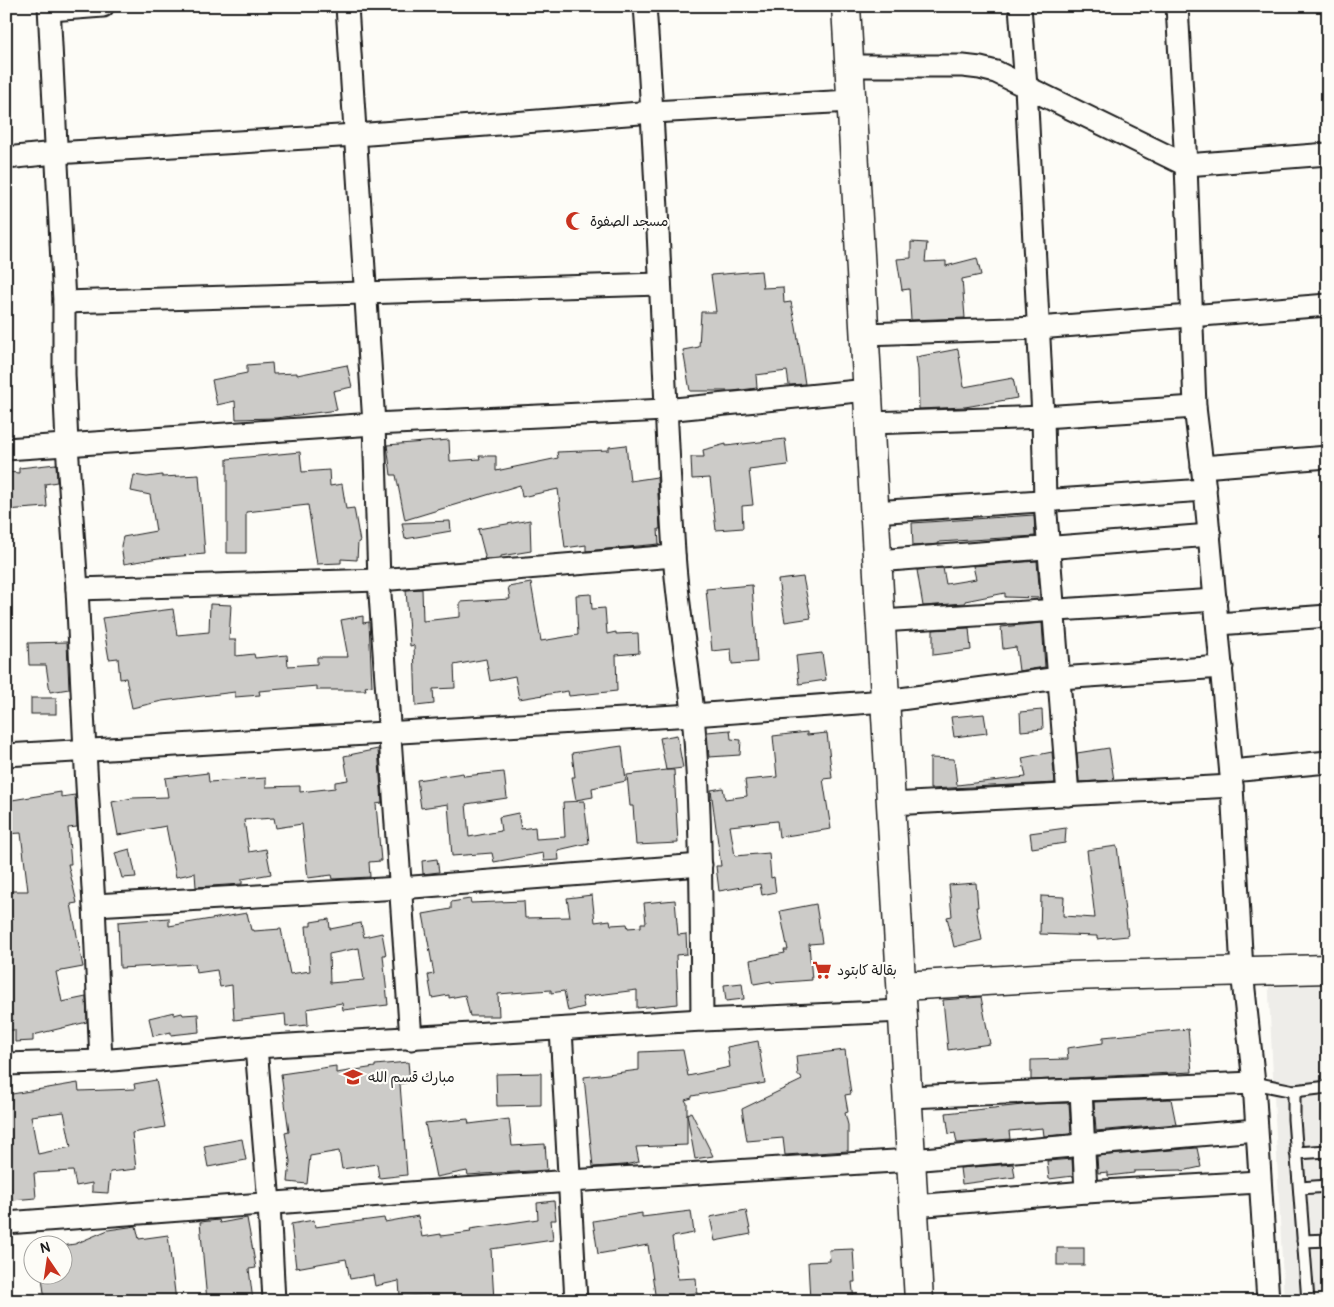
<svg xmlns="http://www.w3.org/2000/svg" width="1334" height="1307" viewBox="0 0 1334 1307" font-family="Pangolin,'Playpen Sans Arabic',sans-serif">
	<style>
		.built { fill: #eeede9 }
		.building { fill: #cccbc8; stroke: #1c1c1c; fill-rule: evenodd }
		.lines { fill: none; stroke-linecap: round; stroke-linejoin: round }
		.lane-casing { stroke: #1c1c1c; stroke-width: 15 }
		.street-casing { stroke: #1c1c1c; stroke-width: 25 }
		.secondary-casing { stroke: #1c1c1c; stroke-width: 31 }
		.lane { stroke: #fdfcf7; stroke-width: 11 }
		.street { stroke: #fdfcf7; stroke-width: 21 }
		.secondary { stroke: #fdfcf7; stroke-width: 28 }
		.labels { text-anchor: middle; stroke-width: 4.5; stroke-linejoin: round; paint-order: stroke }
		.poi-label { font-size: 14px; fill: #1c1c1c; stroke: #fdfcf7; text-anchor: start }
	</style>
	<rect width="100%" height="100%" fill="#fdfcf7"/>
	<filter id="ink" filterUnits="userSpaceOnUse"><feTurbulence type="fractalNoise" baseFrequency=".02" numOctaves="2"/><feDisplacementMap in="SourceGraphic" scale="10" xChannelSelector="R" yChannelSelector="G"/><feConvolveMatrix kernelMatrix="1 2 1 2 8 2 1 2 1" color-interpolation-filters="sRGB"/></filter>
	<g filter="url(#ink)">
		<!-- built -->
		<path class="built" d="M1328,971V1301H1284L1268,974Z"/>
		<!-- building -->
		<g class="building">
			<path d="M911,242L927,243L925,262L946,261V266L977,258L981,275L962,279L965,318L911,320L909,289L902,290L897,259L911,258Z"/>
			<path d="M761,271L763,288L783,287L784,303L791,302L796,327L805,384L789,385L787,371L756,375L757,388L733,391H690L683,350L699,347L701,312H716L711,275Z"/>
			<path d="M958,349L964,387L1013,378L1017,398L965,407L919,409L918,370L916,357Z"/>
			<path d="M272,363L273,374L297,373V375L347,365L352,387L333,391L337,410L276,418L236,419L235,401L217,405L212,380L247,373V365Z"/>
			<path d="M785,439L788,465L749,470L753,505L742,506L743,528L716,530L710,478L692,479L691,457H704L703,450L726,444V446Z"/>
			<path d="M449,440L450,461L480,459L479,456H496V471L558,458L557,452L609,450V447L626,445L630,481L657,477L660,529H658L659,544L586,551V545L565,548L558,489L522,497L520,485L405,520L396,475H391L387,445Z"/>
			<path d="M300,452L302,472L329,470L330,486L342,484L346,509L354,508L360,542H358L357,560L341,559V563L317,564L308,505L246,512V553H227V459Z"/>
			<path d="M56,464L57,482L45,484L47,507L6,510V472L19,473V468Z"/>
			<path d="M134,475L147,477L162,475V477L199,475L205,554L158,558L124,564L121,546L123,537L156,531L150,495L131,491Z"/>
			<path d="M1034,515L1035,536L939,542V544L913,546L912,523Z"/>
			<path d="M530,520L531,551L501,556V558L484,559L485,556L478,529Z"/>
			<path d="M450,521L451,531L405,539L402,523Z"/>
			<path d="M1037,561L1040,598L1005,597V593L965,601V603L923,606L917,570L943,568L946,584L976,579L973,566Z"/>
			<path d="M803,577L811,618L785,622L778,580Z"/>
			<path d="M531,583L541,641L578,635L576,595L591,594L592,609L605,608L607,634L616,632V634L638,633L639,653L616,655L617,691L569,696L568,691L519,699L515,676L490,681L486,659L454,665L455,688L433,689L434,704L416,706L414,645L410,646L406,590L422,589L423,621L460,617V602L510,599L508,587Z"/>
			<path d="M752,585L757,662L732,664L731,649L712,651L706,589Z"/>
			<path d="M210,604L231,605L229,640H236V656L254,654L255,658L287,655L288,666L317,664V657H348L341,620L363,616V623L369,622L372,686L365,687L366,690H317V686L259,691L260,695L235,697V692L162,701L132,708L126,678L120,679L118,658L109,659L102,618L173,609L177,635L209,632Z"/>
			<path d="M1042,623L1045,667L1019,671L1016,647L1003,649L1001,627Z"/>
			<path d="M969,628L971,650L933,655V630Z"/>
			<path d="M67,642L69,689L50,692L46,665H29L28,643Z"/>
			<path d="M822,653L826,680L799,684L796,656Z"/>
			<rect x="31" y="698" width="25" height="16"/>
			<path d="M1042,710L1043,729L1021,731L1020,712Z"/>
			<path d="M984,714L987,733L954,737L951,717Z"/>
			<path d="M730,730L731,739L741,740L740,755L709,757L707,732Z"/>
			<path d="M807,732V735L827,733L832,778L823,779L831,829L779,837L777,821L730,826L735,856L769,853L771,878L774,877L776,892L762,895L760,884L719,891L716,866H721L711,790L723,788L725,799L747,796L745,780L777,777L773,736Z"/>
			<path d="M677,735L683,768L666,770H674L678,843L636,845L633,806H630L627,775L666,770L660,738Z"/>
			<path d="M622,746L626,781L592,788L593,797L576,800L572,777H575L572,753Z"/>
			<path d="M1109,748L1114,780L1079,782L1077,753Z"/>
			<path d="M378,749L382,803L376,804L381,861L369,862L370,877L333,879L332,875L308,878L302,824L276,828L274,818L244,820L249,852L266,849L271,874L242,879V884L196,887L195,873L176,877L166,826L118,835L112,802L132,798L168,797L165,778L208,773L209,782L266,778V787L300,786V792L335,788V782L348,780L344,756Z"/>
			<path d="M1052,752L1055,783L930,789V758L954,759L957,785L1026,777L1022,758Z"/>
			<path d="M504,772L507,798L466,804L469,837L501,831L499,817L518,813L521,829L535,827L536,839L565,837L563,802L584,801L589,843L558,850L559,860L544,861L543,853L494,862L492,853L452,856L448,804L421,808L417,780L463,773L464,776Z"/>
			<path d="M61,792V797L75,795L77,827L68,828L71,864H68L77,903L71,904L83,967L56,972L62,1002L86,997L87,1022L33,1035V1041L15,1042V1030H6V891H28L21,833L6,834V801Z"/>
			<path d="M1066,828L1065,843L1032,848L1030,833Z"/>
			<path d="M1117,846L1128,936L1097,939V936L1040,934L1041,896L1064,897L1063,916L1095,918L1087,850Z"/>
			<path d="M130,849L136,877L122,878L115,853Z"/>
			<path d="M437,859L439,872L423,874L422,861Z"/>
			<path d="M976,883L978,907H976L982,940L954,947L947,917L952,916L949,885Z"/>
			<path d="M592,895L595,922L610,920L611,925L627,924L628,928L641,927V923H646L644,903L675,900L678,935L686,934L687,954L676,955L678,1004L637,1008V990L582,997L584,1007L568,1011L564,991L551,993V990L498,994L499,1016H470L465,995L449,998V995L432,998L428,975L434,974L423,914L451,909V902L470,899L471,903L524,901L525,918L570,917L567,898Z"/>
			<path d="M816,904L822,943L809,944L812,980L771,983V981L754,984L750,960L785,953L784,950H788L780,911Z"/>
			<path d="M247,913L251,930H254V931L281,929L290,974L310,971L306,926H311V922L329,919L330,929L361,923L364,937L382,933L386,955H383L388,1005L343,1010L342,1003L307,1009L308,1025L286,1027L285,1014L234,1020L232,985L220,987L217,970L196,973L195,964L120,968L118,922L169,918V926ZM359,948L364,980L330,983L329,954Z"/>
			<path d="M742,983L744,999L726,1001L724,985Z"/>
			<path d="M981,997L990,1044L948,1050L943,1000Z"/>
			<path d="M174,1012V1015L182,1013L183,1015L198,1014L199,1032L171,1035V1032L153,1036L149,1018Z"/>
			<path d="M1188,1029L1192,1072L1031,1080V1060L1068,1059L1067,1048L1103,1043V1037Z"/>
			<path d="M758,1041L765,1083L692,1096V1098L685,1100L687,1103V1145L636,1147L639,1162L624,1165L593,1167L584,1077L639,1070V1052L683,1050L688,1076L730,1067L727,1047Z"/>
			<path d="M845,1050L851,1094L845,1095L848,1112L845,1113L848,1125V1151L785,1155L783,1138L747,1141L742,1109L802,1080L801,1076H798L796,1056Z"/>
			<path d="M408,1062L410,1082L400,1084L407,1175L379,1178L377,1164L342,1169L339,1151L310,1156L307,1184L288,1182L290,1161L285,1133L289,1132L281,1074L336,1066V1073L375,1067V1065Z"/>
			<path d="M541,1073V1105L497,1106L496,1074Z"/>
			<path d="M156,1080L165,1127L132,1133L136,1169L110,1172L108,1193L92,1192V1183L76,1186L73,1171L34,1173L36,1198L12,1200L10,1182H6V1095L78,1083L79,1091L135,1089L134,1084ZM64,1112L71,1147L38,1154L31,1116Z"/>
			<path d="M1171,1099L1176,1124L1096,1131L1094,1102Z"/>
			<path d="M1069,1103L1071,1134L1044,1136L1043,1128L1009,1131L1010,1139L957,1143L955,1133L949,1134L946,1113L1032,1104Z"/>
			<path d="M691,1112L713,1156L695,1159L687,1114Z"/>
			<path d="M468,1119L469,1124L509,1119L512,1146L545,1144L547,1170L468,1175L467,1171L436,1177L425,1123Z"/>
			<path d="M242,1139L246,1160L208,1167L204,1146Z"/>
			<path d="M1197,1148L1201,1167L1182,1171V1170L1134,1171V1173L1108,1176V1172L1098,1173L1097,1156Z"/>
			<path d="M1072,1159L1073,1176L1049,1179L1047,1161Z"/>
			<path d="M1013,1164L1015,1177L962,1184L960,1168Z"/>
			<path d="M554,1201L556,1220H551L553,1240L491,1249L494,1301H429L428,1295L400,1296L399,1281L375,1286L373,1275L350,1279L346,1259L296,1268L291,1224L314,1220L315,1227L384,1218L385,1222L418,1216L422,1237L441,1234V1236L471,1232L470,1229L538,1219L537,1203Z"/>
			<path d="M746,1210L751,1234L715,1241L710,1217Z"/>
			<path d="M691,1211L694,1233L672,1237L678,1279L696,1278L697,1293L678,1295V1301H656L648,1245L598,1254L593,1221L642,1213V1217Z"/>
			<path d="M247,1218L256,1268L249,1269L253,1301H207L200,1222L219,1220L220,1223Z"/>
			<path d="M136,1226L139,1239L168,1235L176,1301H45L42,1277L49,1276V1274H62V1246L75,1244L108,1230Z"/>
			<rect x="1057" y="1248" width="27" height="17"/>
			<path d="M853,1249L855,1282H852L854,1301H810L808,1262L830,1261L829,1250Z"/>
		</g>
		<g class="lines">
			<!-- lane casing -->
			<g class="lane-casing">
				<g id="lane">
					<path d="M1254,1083L1294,1091L1328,1087"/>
					<path d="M1294,1091V1119L1308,1301"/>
					<path d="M1296,1153L1328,1151"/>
					<path d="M1300,1188L1328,1186"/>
					<path d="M1303,1241L1328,1240"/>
				</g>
			</g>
			<!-- street casing -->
			<g class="street-casing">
				<g id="street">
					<path d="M49,6L64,302V374L67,445L77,589L85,751L94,905L101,1061"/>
					<path d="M347,6L374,424L379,580L411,1039"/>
					<path d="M645,6C659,188 662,370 674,552C677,606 688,660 693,714C702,816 701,918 702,1020"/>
					<path d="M1020,6L1026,87L1043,417L1045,501L1068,795"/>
					<path d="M1177,6L1186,165L1195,407L1205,490L1232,786L1242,971L1254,1083L1268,1301"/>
					<path d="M50,10L103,6"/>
					<path d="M849,66H963L980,68L996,72L1186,165L1328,154"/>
					<path d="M6,158L55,153L356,135L653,112L851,101"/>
					<path d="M64,302L660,284"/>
					<path d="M865,334L1038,328L1328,305"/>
					<path d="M870,423L1043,417L1195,407"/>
					<path d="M6,449L374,424L665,410L868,390"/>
					<path d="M1202,467L1328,457"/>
					<path d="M874,512L1205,490"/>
					<path d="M877,561L1210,535"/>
					<path d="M77,589L379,580L674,556"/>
					<path d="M881,621L1216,600"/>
					<path d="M1218,624L1328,616"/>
					<path d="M6,755L693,715L885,701L1059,678L1222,667"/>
					<path d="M1231,771L1328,762"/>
					<path d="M891,804L1232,786"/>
					<path d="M94,905L400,888L701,865"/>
					<path d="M561,1029L576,1301"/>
					<path d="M256,1047L269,1203L274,1301"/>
					<path d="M6,1064L101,1061L256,1047L702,1020L903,1011"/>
					<path d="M1081,1090L1086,1192"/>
					<path d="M908,1097L1254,1083"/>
					<path d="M914,1206L1086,1192L1259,1182"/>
					<path d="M6,1223L570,1181L911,1160L1256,1130"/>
				</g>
			</g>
			<!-- secondary casing -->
			<g class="secondary-casing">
				<g id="secondary">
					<path d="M846,6L919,1301"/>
					<path d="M902,986L1069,976L1328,969"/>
				</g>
			</g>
			<!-- lane -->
			<use href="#lane" class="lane"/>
			<!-- street -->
			<use href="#street" class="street"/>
			<!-- secondary -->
			<use href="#secondary" class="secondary"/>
		</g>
	</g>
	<!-- icons -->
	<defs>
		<g id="mosque-bare" transform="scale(1.5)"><path d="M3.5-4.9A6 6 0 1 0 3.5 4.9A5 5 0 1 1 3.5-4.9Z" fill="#c8321e" stroke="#fdfcf7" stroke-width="2.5" paint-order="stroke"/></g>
		<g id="supermarket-bare" transform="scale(1.5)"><path d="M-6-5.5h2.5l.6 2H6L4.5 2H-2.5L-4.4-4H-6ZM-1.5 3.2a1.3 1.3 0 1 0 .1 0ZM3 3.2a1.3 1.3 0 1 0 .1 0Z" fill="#c8321e" stroke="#fdfcf7" stroke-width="2.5" paint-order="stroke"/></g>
		<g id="school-bare" transform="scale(1.5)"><path d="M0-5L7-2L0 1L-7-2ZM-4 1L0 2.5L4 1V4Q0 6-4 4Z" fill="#c8321e" stroke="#fdfcf7" stroke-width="2.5" paint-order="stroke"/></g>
	</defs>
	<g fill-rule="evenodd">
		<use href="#mosque-bare" x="575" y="221"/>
		<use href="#supermarket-bare" x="822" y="970"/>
		<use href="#school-bare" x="353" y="1077"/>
	</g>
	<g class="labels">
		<!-- poi labels -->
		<g class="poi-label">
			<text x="590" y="226">مسجد الصفوة</text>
			<text x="837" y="975">بقالة كابتود</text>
			<text x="368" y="1082">مبارك قسم الله</text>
		</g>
	</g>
	<!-- margin -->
	<rect width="1334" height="1307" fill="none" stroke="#fdfcf7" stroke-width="25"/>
	<rect x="12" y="12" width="1309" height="1282" fill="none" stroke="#1c1c1c" stroke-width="2" filter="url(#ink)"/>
	<!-- north arrow -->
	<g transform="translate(48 1260) rotate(347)"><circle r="24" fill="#fdfcf7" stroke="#a3a29f"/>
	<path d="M0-4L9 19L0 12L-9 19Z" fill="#c8321e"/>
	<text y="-8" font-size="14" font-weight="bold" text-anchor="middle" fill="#1c1c1c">N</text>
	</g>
</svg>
